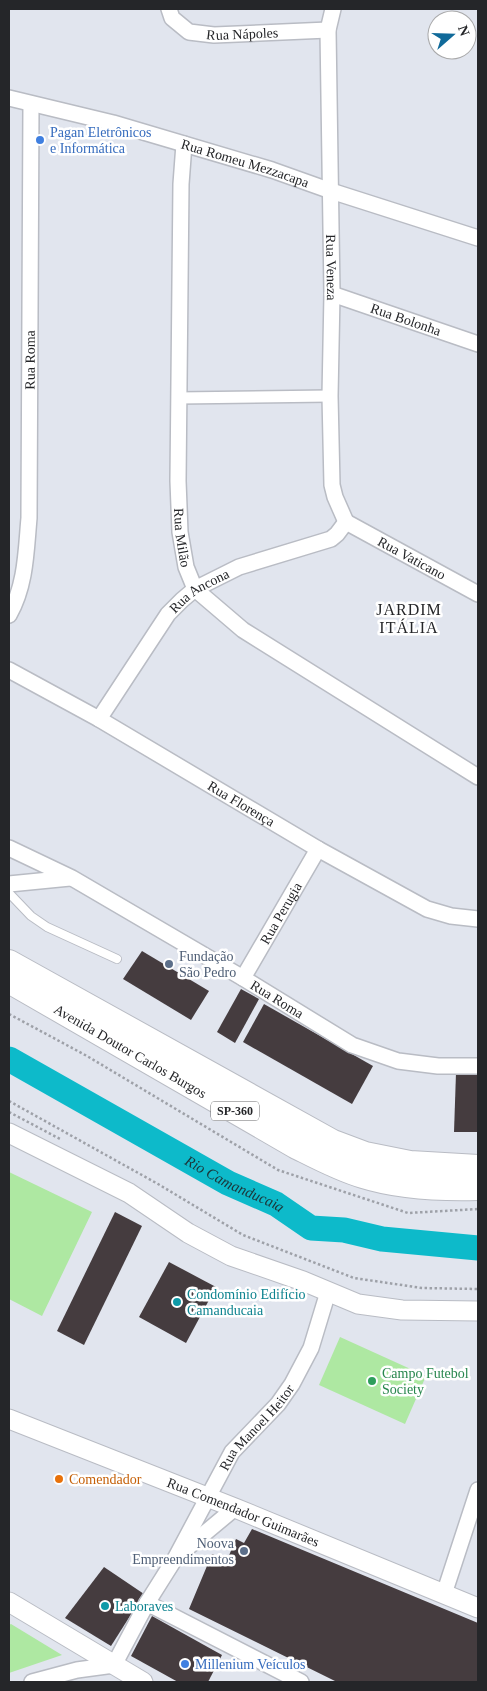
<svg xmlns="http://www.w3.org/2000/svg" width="487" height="1691" viewBox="0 0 487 1691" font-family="'Times New Roman',serif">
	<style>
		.green { fill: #aee8a2 }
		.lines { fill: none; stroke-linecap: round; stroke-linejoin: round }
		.river { stroke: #0dbaca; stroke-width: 25 }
		.building { fill: #453c3f }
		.service-casing { stroke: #b9bcc4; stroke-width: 10 }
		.pedestrian-casing { stroke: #b9bcc4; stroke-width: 14 }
		.minor-casing { stroke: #b9bcc4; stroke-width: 18 }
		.tertiary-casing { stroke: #b9bcc4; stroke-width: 21 }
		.primary-casing { stroke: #b9bcc4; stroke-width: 26 }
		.path { stroke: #9ea1a8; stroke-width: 2.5; stroke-dasharray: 2.5 2.5; stroke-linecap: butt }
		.service { stroke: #fff; stroke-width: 8 }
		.pedestrian { stroke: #fff; stroke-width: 11 }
		.minor { stroke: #fff; stroke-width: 15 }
		.tertiary { stroke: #fff; stroke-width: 19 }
		.primary { stroke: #fff; stroke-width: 24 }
		.shop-dot { fill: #3f7fe0; stroke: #fff; stroke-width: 2 }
		.service-dot { fill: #5c6f8a; stroke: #fff; stroke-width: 2 }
		.culture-dot { fill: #0f9aa8; stroke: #fff; stroke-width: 2 }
		.leisure-dot { fill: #2e9e5b; stroke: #fff; stroke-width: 2 }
		.food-dot { fill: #e8710a; stroke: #fff; stroke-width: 2 }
		.labels { text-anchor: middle; stroke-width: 5; stroke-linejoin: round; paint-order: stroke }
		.shield { fill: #fff; stroke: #666769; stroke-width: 1 }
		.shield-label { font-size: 12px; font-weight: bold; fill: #252629 }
		.street-label { font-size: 14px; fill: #252629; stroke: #fff }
		.shop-label { font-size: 14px; fill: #366cbe; stroke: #fff; text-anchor: start }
		.service-label { font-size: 14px; fill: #4e5e75; stroke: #fff; text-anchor: start }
		.culture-label { font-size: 14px; fill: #0d838f; stroke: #fff; text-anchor: start }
		.leisure-label { font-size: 14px; fill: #27864d; stroke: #fff; text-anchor: start }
		.food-label { font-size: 14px; fill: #c56008; stroke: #fff; text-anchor: start }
		.water-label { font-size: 15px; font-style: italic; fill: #1c3437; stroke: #fff }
		.quarter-label { font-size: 16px; letter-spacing: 1px; fill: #252629; stroke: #fff }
	</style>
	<rect width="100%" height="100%" fill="#e1e5ee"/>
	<!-- green -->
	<g class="green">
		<path d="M9,1172L92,1212L42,1316L9,1299Z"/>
		<path d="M340,1337L426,1376L405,1424L319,1385Z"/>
		<path d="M11,1624L62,1655L9,1673V1625Z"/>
	</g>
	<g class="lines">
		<!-- river -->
		<path class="river" id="s1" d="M9,1059L228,1183L276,1204L311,1228L344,1230L382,1239L478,1248"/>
	</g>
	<!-- building -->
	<g class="building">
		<path d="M142,951L209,991L191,1020L123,979Z"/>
		<path d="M241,989L259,999L235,1043L217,1032Z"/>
		<path d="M264,1004L373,1066L352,1104L243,1042Z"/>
		<path d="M456,1073L478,1074V1132H454Z"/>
		<path d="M115,1212L142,1226L84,1345L57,1331Z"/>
		<path d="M169,1262L216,1287L186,1343L139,1317Z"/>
		<path d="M252,1529L478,1623V1682H337L189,1609L212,1554L227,1560L236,1539L244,1543Z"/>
		<path d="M104,1567L144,1594L111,1646L65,1618Z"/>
		<path d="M152,1616L222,1655L208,1682H178L131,1656Z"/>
	</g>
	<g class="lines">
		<!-- service casing -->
		<g class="service-casing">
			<path id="service" d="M9,893L31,916L47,927L117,959"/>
		</g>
		<!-- pedestrian casing -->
		<g class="pedestrian-casing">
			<path id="pedestrian" d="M178,398L330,396"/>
		</g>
		<!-- minor casing -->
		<g class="minor-casing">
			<g id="minor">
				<path id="s2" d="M169,9L172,18L189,32L214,35L328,30"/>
				<path id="s3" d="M333,9L328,30L332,294L330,396L332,485L335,497L346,522"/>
				<path id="s4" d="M9,98L113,123L272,170L331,191L478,238"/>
				<path id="s5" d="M184,144L181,184L178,481L180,532L186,567L195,589L243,630L478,777"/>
				<path id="s6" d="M332,294L478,344"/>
				<path id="s7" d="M346,522L478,594"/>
				<path id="s8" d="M9,615C26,585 26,551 29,518L31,104"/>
				<path id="s9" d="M9,670L99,719L318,849L427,909L451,916L478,919"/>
				<path id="s10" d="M99,719L168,614L182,600L195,589L239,567L331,539L337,534L346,522"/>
				<path id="s11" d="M9,848L72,878L243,978L352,1045L398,1061L438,1066H478"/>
				<path d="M9,884L70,878"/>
				<path id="s12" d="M243,978L318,849"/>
				<path d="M181,1553L235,1508"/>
				<path d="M444,1594L478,1490"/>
				<path d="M147,1603L301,1682"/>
				<path id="s13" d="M32,1682L77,1670L114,1665L147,1603L176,1557L232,1452L278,1404L292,1384L311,1348L328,1292"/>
			</g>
		</g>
		<!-- tertiary casing -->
		<g class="tertiary-casing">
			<g id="tertiary">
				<path d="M9,1133L129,1193L188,1233L231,1256L303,1281L358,1304L402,1310L478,1311"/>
				<path id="s14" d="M9,1419L235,1508L478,1608"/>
				<path d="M9,1602L143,1682"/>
			</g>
		</g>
		<!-- primary casing -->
		<g class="primary-casing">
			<g id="primary">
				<path d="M9,962L333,1142L365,1154L410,1163L478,1167"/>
				<path id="s15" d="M9,981L295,1146C317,1157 339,1169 363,1176C398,1187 442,1189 478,1188"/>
			</g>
		</g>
		<!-- path -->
		<g class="path">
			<path d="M9,1014L87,1056L278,1170L408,1213L478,1209"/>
			<path d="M9,1101L158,1184L243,1235L354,1278L422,1288L478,1289"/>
			<path d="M9,1112L62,1140"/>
		</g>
		<!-- service -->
		<use href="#service" class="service"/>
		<!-- pedestrian -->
		<use href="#pedestrian" class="pedestrian"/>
		<!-- minor -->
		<use href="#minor" class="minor"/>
		<!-- tertiary -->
		<use href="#tertiary" class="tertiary"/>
		<!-- primary -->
		<use href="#primary" class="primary"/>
	</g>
	<!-- markers -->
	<g class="shop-dot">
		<circle cx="40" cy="140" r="5"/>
		<circle cx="185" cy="1664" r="5"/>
	</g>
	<g class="service-dot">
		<circle cx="169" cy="964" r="5"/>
		<circle cx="244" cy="1551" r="5"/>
	</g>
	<g class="culture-dot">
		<circle cx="177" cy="1302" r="5"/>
		<circle cx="105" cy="1606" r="5"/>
	</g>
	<circle class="leisure-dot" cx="372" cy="1381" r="5"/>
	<circle class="food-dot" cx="59" cy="1479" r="5"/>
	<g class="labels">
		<!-- shield labels -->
		<rect class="shield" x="211" y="1101.5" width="48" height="19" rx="4"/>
		<g class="shield-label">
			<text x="235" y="1115">SP-360</text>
		</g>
		<!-- street labels -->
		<g class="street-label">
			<text dy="5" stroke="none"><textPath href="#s2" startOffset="85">Rua Nápoles</textPath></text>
			<text dy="5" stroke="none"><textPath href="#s4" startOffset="245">Rua Romeu Mezzacapa</textPath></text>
			<text dy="5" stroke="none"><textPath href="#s3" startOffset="259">Rua Veneza</textPath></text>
			<text dy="5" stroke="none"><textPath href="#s6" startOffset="78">Rua Bolonha</textPath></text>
			<text dy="5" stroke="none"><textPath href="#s8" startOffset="258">Rua Roma</textPath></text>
			<text dy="5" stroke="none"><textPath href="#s5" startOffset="394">Rua Milão</textPath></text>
			<text dy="5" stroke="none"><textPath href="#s7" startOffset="75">Rua Vaticano</textPath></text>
			<text dy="5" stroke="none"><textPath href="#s10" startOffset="165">Rua Ancona</textPath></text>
			<text dy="5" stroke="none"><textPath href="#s9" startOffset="268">Rua Florença</textPath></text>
			<text dy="5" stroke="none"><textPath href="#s12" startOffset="75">Rua Perugia</textPath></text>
			<text dy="5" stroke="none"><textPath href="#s11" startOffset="308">Rua Roma</textPath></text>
			<text dy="5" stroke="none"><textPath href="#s15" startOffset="140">Avenida Doutor Carlos Burgos</textPath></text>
			<text dy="5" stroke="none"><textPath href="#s13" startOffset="362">Rua Manoel Heitor</textPath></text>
			<text dy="5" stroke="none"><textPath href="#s14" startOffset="252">Rua Comendador Guimarães</textPath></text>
		</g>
		<!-- shop labels -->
		<g class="shop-label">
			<text x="50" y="137">Pagan Eletrônicos<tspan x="50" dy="16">e Informática</tspan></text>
			<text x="195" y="1669">Millenium Veículos</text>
		</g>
		<!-- service labels -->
		<g class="service-label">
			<text x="179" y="961">Fundação<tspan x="179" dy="16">São Pedro</tspan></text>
			<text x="234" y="1548" text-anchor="end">Noova<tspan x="234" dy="16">Empreendimentos</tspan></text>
		</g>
		<!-- culture labels -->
		<g class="culture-label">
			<text x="187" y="1299">Condomínio Edifício<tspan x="187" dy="16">Camanducaia</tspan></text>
			<text x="115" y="1611">Laboraves</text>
		</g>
		<!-- leisure labels -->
		<g class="leisure-label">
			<text x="382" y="1378">Campo Futebol<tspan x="382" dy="16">Society</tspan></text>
		</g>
		<!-- food labels -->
		<g class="food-label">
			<text x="69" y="1484">Comendador</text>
		</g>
		<!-- water labels -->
		<g class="water-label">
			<text dy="5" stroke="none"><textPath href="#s1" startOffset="258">Rio Camanducaia</textPath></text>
		</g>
		<!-- quarter labels -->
		<g class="quarter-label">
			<text x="409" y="615">JARDIM<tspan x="409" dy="18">ITÁLIA</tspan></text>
		</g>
	</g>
	<!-- border -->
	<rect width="487" height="1691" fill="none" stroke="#252629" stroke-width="20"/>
	<!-- north arrow -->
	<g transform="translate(452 35) rotate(70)"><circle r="24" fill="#ffffff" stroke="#a8a8a9"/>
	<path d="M0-4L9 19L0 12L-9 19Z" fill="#106a9a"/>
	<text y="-8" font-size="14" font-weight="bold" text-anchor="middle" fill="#252629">N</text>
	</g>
</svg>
